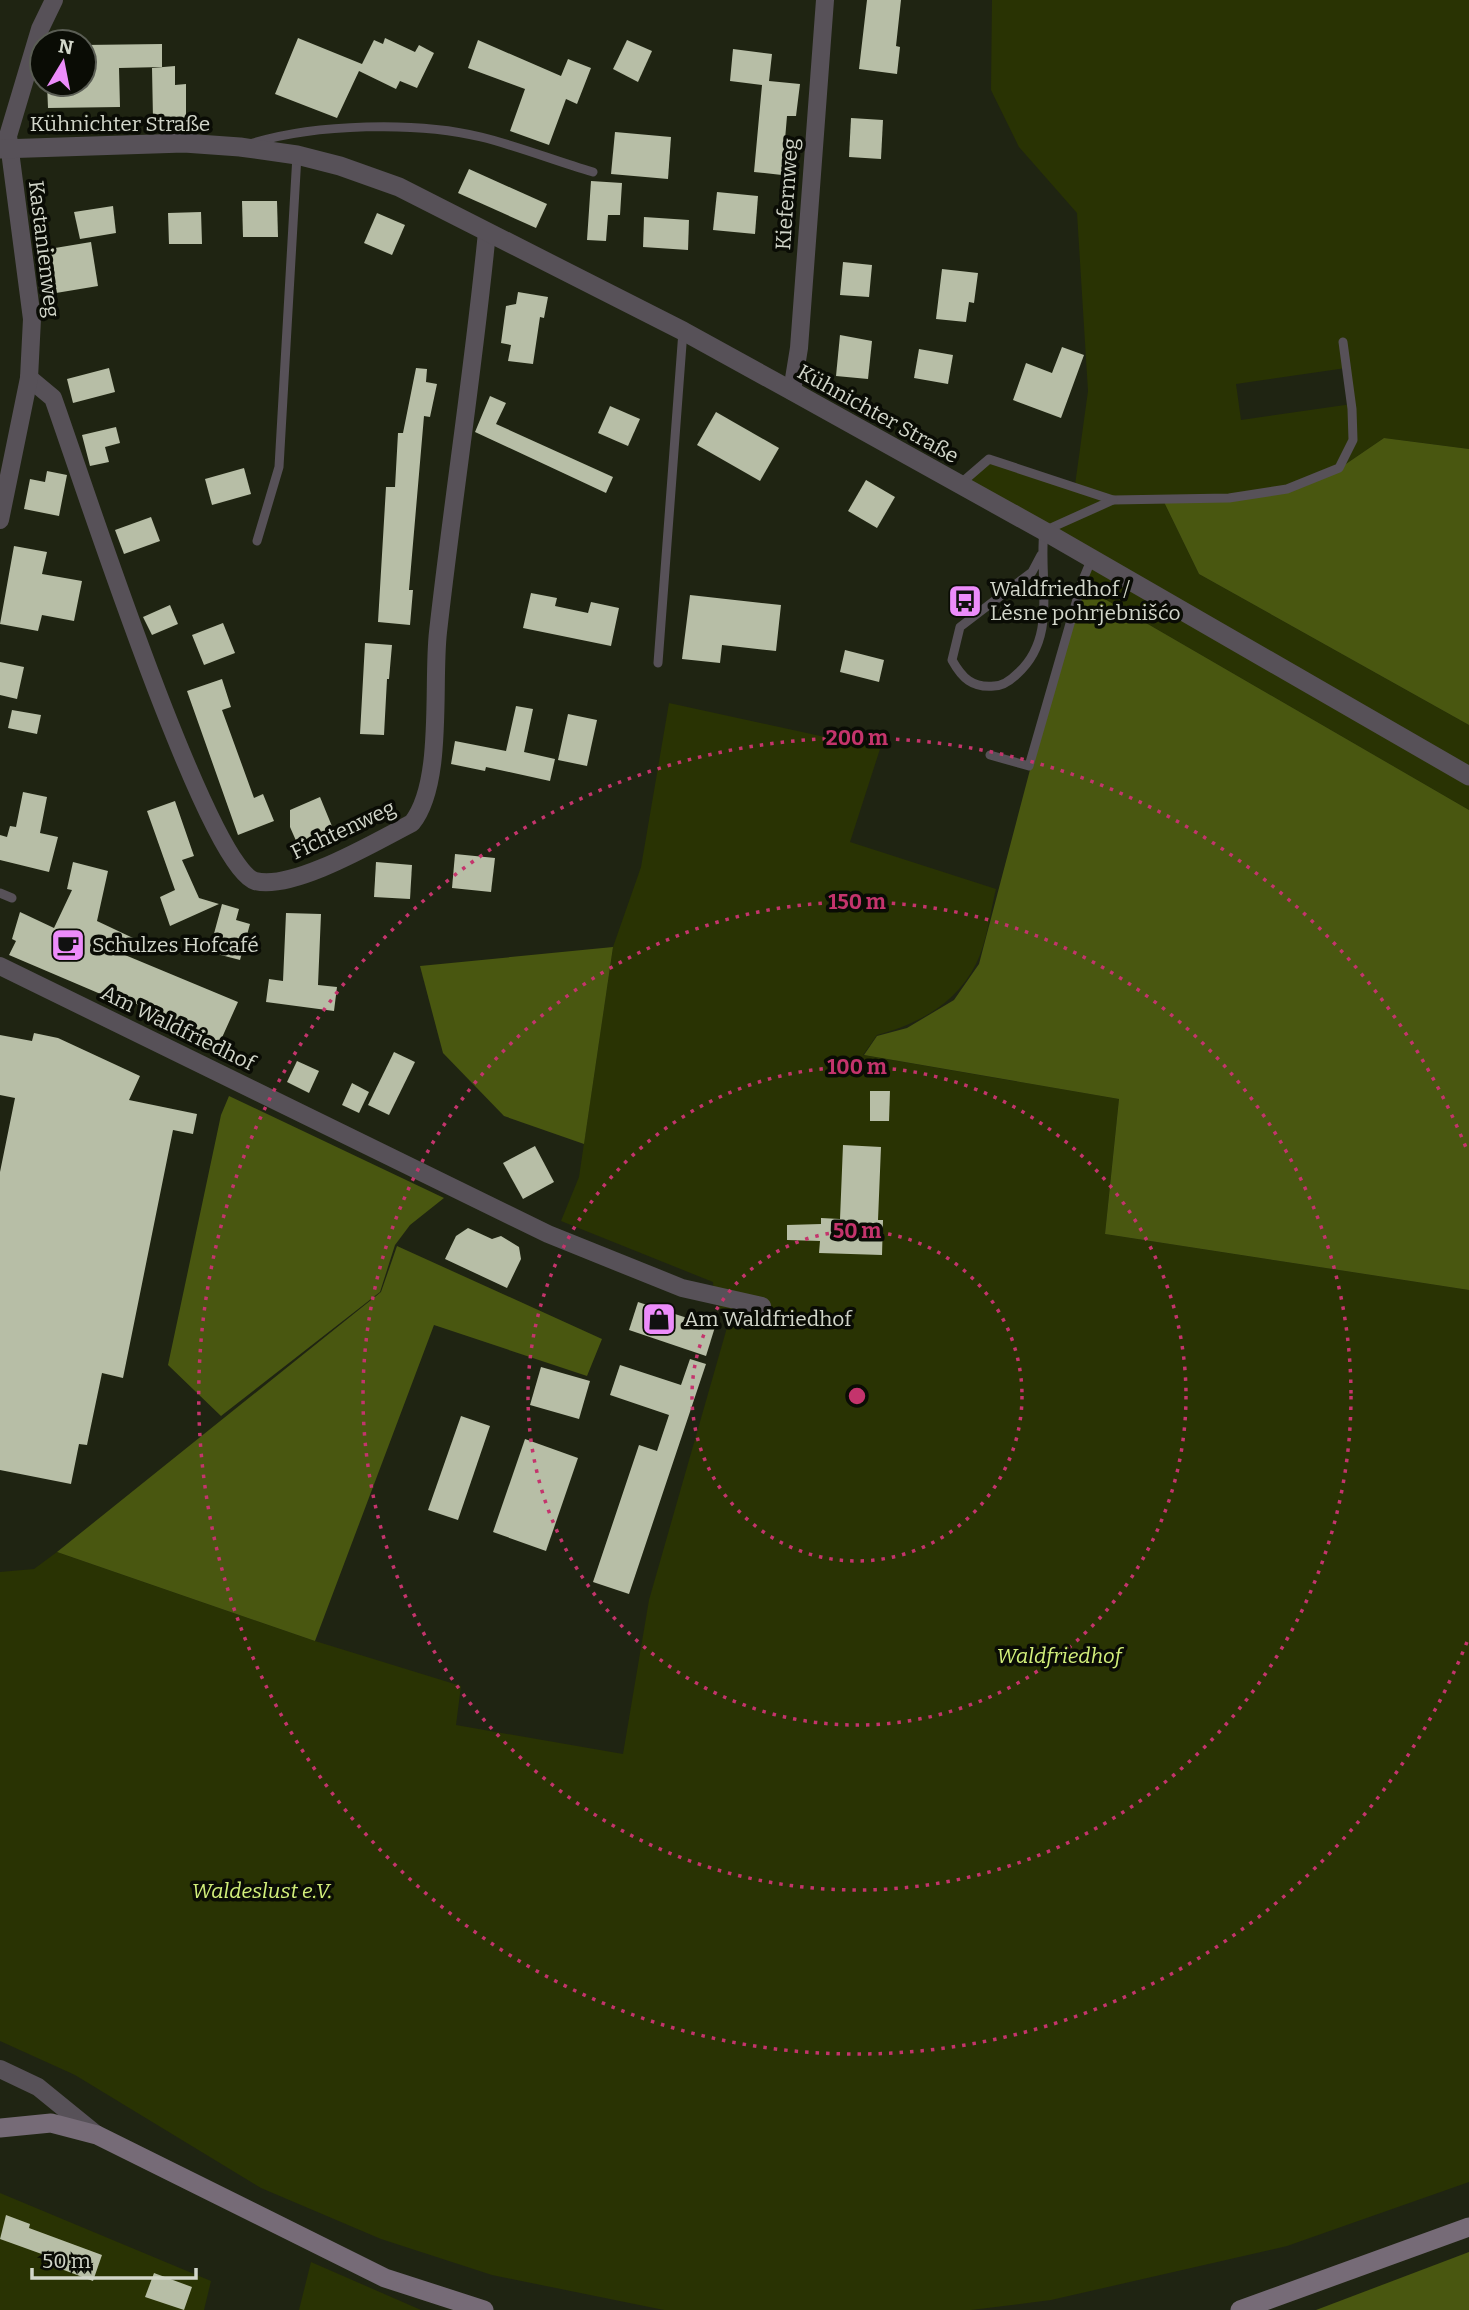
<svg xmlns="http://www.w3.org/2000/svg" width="1469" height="2310" viewBox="0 0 1469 2310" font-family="Bitter,serif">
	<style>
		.green { fill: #293303; fill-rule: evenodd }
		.forest { fill: #495710 }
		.building { fill: #b7bea6 }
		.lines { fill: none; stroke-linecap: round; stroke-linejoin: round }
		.service { stroke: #575158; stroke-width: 9 }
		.minor { stroke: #575158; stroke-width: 18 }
		.tertiary { stroke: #575158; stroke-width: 19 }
		.secondary { stroke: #766b77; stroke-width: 19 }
		.ring { fill: none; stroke: #c4346c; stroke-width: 3.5; stroke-dasharray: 3.5 7 }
		.labels { text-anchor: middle; stroke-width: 7; stroke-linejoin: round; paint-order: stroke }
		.street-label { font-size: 21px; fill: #d2d6ca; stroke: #0a0c05 }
		.poi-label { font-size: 21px; fill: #d2d6ca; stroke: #0a0c05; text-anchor: start }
		.park-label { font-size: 21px; font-style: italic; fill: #d3f07b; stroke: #0a0c05 }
		.centre { fill: #c4346c; stroke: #0a0c05; stroke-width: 3.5 }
		.ring-label { font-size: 21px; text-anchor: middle; font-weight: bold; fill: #c4346c; stroke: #0a0c05; stroke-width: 7; stroke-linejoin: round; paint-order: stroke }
	</style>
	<rect width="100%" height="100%" fill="#1f2412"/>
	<!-- green -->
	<g class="green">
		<path d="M992,0H1469V449L1384,438L1340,468L1287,488L1229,497L1113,499L1075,485L1088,391L1077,213L1019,147L991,90ZM1346,368L1352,404L1241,420L1236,384Z"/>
		<path d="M990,460L1109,499L1044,530L960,486Z"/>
		<path d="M1163,500L1199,574L1469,725V775L1046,531L1113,502Z"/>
		<path d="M1092,560L1469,779V810L1084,587Z"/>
		<path d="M669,703L880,749L850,842L996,889C990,913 987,942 976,964C956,1004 918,1024 877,1035L863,1055L1119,1099L1105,1234L1469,1290V2182L1287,2246L1051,2300L971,2310H664L492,2275L381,2239L261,2188L75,2075L0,2041V1572L34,1569L57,1552L315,1641L461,1686L456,1725L623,1754L649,1600L728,1324L714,1296L713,1282L561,1221L579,1177L613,947L641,867Z"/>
		<path d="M0,2193L211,2281L204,2310H0Z"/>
		<path d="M311,2262L421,2310H299Z"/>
	</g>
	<!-- forest -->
	<g class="forest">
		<path d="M1384,438L1469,449V725L1199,574L1163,500L1287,489L1340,468Z"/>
		<path d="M1084,587L1469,810V1290L1105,1234L1119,1099L864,1055L877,1036L907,1028L954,1000L979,964L1031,766Z"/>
		<path d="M613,947L584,1144L504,1116L443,1053L420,966Z"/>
		<path d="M229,1096L444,1198L410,1225L395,1245L380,1292L221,1416L168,1365L221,1115Z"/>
		<path d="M397,1246L602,1339L587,1376L434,1325L315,1641L57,1552L381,1292Z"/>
		<path d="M1469,2252V2310H1316Z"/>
	</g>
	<!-- building -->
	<g class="building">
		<path d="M867,0H901L896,46L900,47L897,74L859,69Z"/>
		<path d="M298,38L362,64L374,40L383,44L385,38L415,52L419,45L434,53L417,88L400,81L396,89L359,71L337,118L275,94Z"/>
		<path d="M478,40L561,76L568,59L591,68L577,104L566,99L549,145L510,131L525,89L468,68Z"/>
		<path d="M627,40L652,51L638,82L613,69Z"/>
		<path d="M162,44V67L119,68L120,107L48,108L47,84H84V45Z"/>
		<path d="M733,49L772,54L769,81L800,84L796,116H787L782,175L754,172L762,85L730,81Z"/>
		<path d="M175,66V85L186,84V119H153L152,68Z"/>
		<path d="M851,118L883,120L881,159L849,157Z"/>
		<path d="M615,132L671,137L668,179L611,174Z"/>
		<path d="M469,169L547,204L536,228L458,193Z"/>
		<path d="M591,181L622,183L620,215H608L606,241L587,240Z"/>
		<path d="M717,192L758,196L755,234L713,230Z"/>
		<path d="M242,201H277L278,237H243Z"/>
		<path d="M113,206L116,233L80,239L74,212Z"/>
		<path d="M201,212L202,244H169L168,213Z"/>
		<path d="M377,213L405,225L392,255L364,243Z"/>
		<path d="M644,217L689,220L688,250L643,247Z"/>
		<path d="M91,242L98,286L56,293L49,249Z"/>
		<path d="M843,262L872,265L869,297L840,295Z"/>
		<path d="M942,269L978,273L974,303L969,302L966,322L936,319Z"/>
		<path d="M518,292L548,297L544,318L540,317L533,364L508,361L511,345L501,343L506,306L516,304Z"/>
		<path d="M840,335L872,341L868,379L836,376Z"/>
		<path d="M1062,347L1084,355L1061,418L1013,400L1026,363L1052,373Z"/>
		<path d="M919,349L953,355L948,384L914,378Z"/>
		<path d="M109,368L115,392L73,403L67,379Z"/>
		<path d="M416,368L427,369L426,382L437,384L430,417L424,416L409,590H413L410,625L378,622L386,487H395L398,433H403Z"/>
		<path d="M490,396L506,403L496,424L613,477L606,493L475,432Z"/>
		<path d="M610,406L640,419L628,446L598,433Z"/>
		<path d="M716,412L779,448L760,481L697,445Z"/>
		<path d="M116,427L120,443L105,447L109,462L90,466L82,435Z"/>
		<path d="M244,468L251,494L212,505L205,479Z"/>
		<path d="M47,471L67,475L59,516L24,509L30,479L45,482Z"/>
		<path d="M866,480L895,497L877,528L848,511Z"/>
		<path d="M151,517L160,541L124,554L115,530Z"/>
		<path d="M14,546L47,552L42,574L82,581L74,621L42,615L38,631L0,624Z"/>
		<path d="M531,593L557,598L555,606L588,613L591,602L619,608L611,646L523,628Z"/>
		<path d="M690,595L781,605L776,651L722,645L720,663L682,659Z"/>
		<path d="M170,605L178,624L152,635L143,617Z"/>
		<path d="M223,623L235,653L204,665L192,635Z"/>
		<path d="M365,643L392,645L389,679H387L384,735L360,734Z"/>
		<path d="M845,650L884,660L879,682L840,672Z"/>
		<path d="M0,662L24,667L17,699L0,695Z"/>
		<path d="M222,679L231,707L222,710L254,798L263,794L274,821L238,835L187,691Z"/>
		<path d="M516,706L533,709L524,752L555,759L550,781L486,767L485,771L451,764L455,741L506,751Z"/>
		<path d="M12,710L41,715L37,734L8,728Z"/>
		<path d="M568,714L597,720L587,766L558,760Z"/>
		<path d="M23,792L47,797L40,833L58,837L49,872L0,860V835L7,837L10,826L16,827Z"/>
		<path d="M320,797L336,836L313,846L309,838L297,843L290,827V810Z"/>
		<path d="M175,801L194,856L182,860L199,898L219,904L170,926L160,897L175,890L147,811Z"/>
		<path d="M455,854L495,858L491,892L452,888Z"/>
		<path d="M73,862L108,871L97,921L133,938L125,955L238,1002L220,1042L119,996L117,1001L9,955L16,941L12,939L20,912L54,928L72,890L67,889Z"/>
		<path d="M376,862L412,865L410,899L374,897Z"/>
		<path d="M222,904L239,909L236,920L250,924L240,960L217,954L220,943L212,941Z"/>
		<path d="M286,913L321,914L318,985L337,987L334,1011L266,1002L269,979L283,981Z"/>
		<path d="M34,1033L58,1038L140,1076L129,1100L197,1114L193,1134L173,1130L123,1378L102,1373L87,1445L79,1444L71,1484L0,1470V1172L15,1098L0,1095V1035L32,1041Z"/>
		<path d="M394,1052L415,1062L389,1115L368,1105Z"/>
		<path d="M297,1061L319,1071L309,1093L287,1082Z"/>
		<path d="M352,1083L369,1092L359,1113L342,1105Z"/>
		<path d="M870,1091H890L889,1121H870Z"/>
		<path d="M843,1145L881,1147L878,1220H883L882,1255L819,1253L820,1241L787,1240V1225L821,1224V1218L840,1219Z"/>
		<path d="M535,1146L554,1182L523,1199L503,1163Z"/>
		<path d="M468,1228L492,1239L501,1236L519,1247L521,1259L507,1288L445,1259L456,1236Z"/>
		<path d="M638,1302L715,1327L706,1356L629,1330Z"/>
		<path d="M690,1359L706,1364L629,1594L593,1582L639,1445L657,1451L669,1415L610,1395L620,1365L681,1385Z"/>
		<path d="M541,1367L590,1381L579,1419L530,1405Z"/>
		<path d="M461,1416L490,1426L458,1520L428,1510Z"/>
		<path d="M525,1439L578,1458L546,1551L493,1532Z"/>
		<path d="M6,2215L30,2224L29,2228L102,2255L93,2281L48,2264L50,2257L0,2239Z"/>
		<path d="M154,2273L192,2287L184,2310L145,2297Z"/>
	</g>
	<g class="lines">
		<!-- service -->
		<g class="service">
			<path d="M253,143C315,124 417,121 481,137C518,146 555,161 593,172"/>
			<path d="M960,484L989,459L1113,500L1229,498L1287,489L1339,468L1353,440L1352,409L1343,342"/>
			<path d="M257,541L279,467L297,155"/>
			<path d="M1041,555L1032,572L960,627L952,660C962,678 972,688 994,686C1002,686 1011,680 1017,674C1059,637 1038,579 1044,531L1113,500"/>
			<path d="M658,663L683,331"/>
			<path d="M990,755L1029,766L1082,582L1092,558"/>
			<path d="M0,893L12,898"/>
		</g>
		<!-- minor -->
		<g class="minor">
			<path d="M29,378L53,398C77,464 207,868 255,881C293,891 377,841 412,823C444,783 432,684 438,632C453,498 474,366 487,232"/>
			<path d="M792,391L799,348L825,0"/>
			<path d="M0,520L29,378L32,319L8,136L40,29L54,0"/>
			<path d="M0,966L548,1234L682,1288L762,1306"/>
			<path d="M0,2069L38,2087L97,2135"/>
		</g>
		<!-- tertiary -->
		<path class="tertiary" d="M0,149L184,143L240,147L297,155L340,166L399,187L683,331L792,391L1044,531L1469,776"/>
		<!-- secondary -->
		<g class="secondary">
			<path d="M0,2128L51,2123L97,2135L385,2278L484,2310"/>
			<path d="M1240,2310L1469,2227"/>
		</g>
	</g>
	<!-- distance rings -->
	<g class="ring">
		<circle cx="857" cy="1396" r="165"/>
		<circle cx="857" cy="1396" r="329"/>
		<circle cx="857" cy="1396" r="494"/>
		<path d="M1467 1642A658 658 0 1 1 1467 1150"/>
	</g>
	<!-- icons -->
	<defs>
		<g id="bus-square" transform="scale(1.75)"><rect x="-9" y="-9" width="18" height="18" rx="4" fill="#ec8cfa" stroke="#0a0c05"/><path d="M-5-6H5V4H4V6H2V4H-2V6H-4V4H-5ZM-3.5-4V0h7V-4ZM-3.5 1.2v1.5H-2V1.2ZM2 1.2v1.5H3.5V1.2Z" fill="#111"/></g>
		<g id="cafe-square" transform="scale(1.75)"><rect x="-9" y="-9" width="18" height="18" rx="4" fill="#ec8cfa" stroke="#0a0c05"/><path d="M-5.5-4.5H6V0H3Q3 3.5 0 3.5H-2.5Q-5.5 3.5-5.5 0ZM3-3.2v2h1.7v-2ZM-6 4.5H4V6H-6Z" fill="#111"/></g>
		<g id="shop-square" transform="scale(1.75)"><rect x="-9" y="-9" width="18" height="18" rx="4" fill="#ec8cfa" stroke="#0a0c05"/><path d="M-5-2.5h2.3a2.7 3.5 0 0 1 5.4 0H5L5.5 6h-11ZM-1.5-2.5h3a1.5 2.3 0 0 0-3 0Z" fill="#111"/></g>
	</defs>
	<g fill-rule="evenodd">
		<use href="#bus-square" x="965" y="601"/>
		<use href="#cafe-square" x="68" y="945"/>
		<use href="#shop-square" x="659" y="1319"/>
	</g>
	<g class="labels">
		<!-- street labels -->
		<g class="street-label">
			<text x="120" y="131">Kühnichter Straße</text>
			<text transform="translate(787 194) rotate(-86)" y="7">Kiefernweg</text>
			<text transform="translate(44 249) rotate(83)" y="7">Kastanienweg</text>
			<text transform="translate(878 414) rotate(29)" y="7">Kühnichter Straße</text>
			<text transform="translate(343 830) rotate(-25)" y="7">Fichtenweg</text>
			<text transform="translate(178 1028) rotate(26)" y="7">Am Waldfriedhof</text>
		</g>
		<!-- poi labels -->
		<g class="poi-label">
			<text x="990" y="596">Waldfriedhof /<tspan x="990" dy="24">Lěsne pohrjebnišćo</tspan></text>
			<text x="92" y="952">Schulzes Hofcafé</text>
			<text x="684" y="1326">Am Waldfriedhof</text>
		</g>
		<!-- park labels -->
		<g class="park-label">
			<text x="1059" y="1663">Waldfriedhof</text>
			<text x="262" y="1898">Waldeslust e.V.</text>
		</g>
	</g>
	<circle cx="857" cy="1396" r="10" class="centre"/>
	<g class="ring-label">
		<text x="857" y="745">200 m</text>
		<text x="857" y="909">150 m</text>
		<text x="857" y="1074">100 m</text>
		<text x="857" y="1238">50 m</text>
	</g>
	<!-- north arrow -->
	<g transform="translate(63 63) rotate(10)"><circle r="33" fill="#0a0c05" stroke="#5a5d54" stroke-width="2"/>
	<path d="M0-5L12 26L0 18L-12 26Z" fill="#ec8cfa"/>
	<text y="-10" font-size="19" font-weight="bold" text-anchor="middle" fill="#d2d6ca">N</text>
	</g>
	<!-- scale -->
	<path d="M32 2268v10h164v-10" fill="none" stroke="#d2d6ca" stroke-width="3.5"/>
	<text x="42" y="2268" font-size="21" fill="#d2d6ca" stroke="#0a0c05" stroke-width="5" paint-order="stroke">50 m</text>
</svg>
